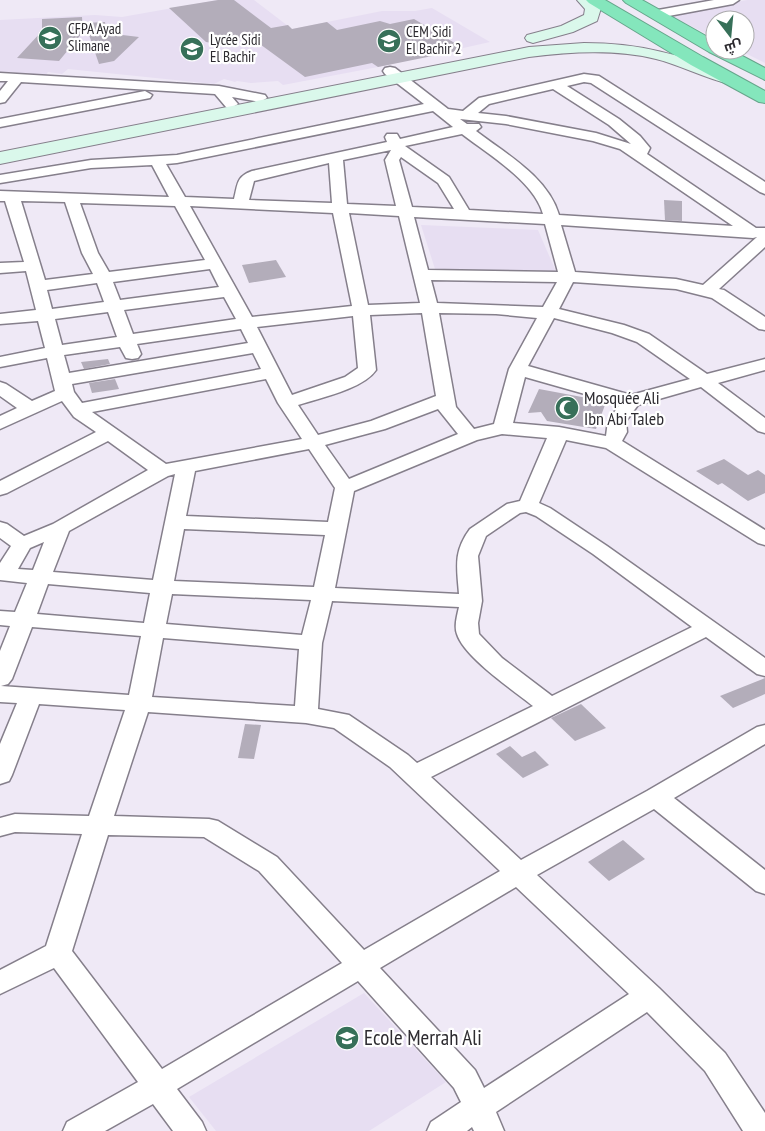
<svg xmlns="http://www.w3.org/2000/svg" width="765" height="1131" viewBox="0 0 765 1131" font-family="'PT Sans Narrow',Cairo,sans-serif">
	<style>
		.built { fill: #e7def2 }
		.building { fill: #b3adba }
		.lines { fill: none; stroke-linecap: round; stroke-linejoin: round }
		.street-casing { stroke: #857f8b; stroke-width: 3 }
		.secondary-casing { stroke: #857f8b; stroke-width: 2 }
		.highway-casing { stroke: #66a58b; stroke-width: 2 }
		.street { fill: #fff; fill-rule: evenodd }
		.secondary { fill: #daf8eb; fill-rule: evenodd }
		.highway { fill: #84e6bc; fill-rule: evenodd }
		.labels { text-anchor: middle; stroke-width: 4.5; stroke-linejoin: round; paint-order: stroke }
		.far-poi-label { font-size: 15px; fill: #2d2b30; stroke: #fff; text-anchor: start }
		.poi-label { font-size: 18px; fill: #2d2b30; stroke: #fff; text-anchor: start }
		.near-poi-label { font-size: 21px; fill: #2d2b30; stroke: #fff; text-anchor: start }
	</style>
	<rect width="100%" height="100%" fill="#efe9f6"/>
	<!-- built -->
	<g class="built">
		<path d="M218,0H254L292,29L382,11H415L432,8L490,42L378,67L283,85L278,81L251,83L237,81L235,82L224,79L214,84L68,69L62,74L48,72L46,75L0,72V20L95,15L122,17Z"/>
		<path d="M747,0H765V63L739,50H745V20H715V38L669,15Z"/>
		<path d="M421,225L538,230L557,274L435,269Z"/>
		<path d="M364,993L446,1082L369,1131H216L189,1097Z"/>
	</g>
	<!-- building -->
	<g class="building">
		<path d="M218,0H234L271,28L288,25L292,29L327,22L337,30L380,21L390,24L414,19L458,45H456L462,50L378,67L372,63L305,77L249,36L212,43L206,42L169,8Z"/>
		<path d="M82,17L83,32L59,61L17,58L42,31V19Z"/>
		<path d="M105,22L106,33L139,37L114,61L99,64L85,23Z"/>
		<path d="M664,200L682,201V221L665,220Z"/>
		<path d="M276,260L286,277L249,283L242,265Z"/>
		<path d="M108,359L110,364L84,369L81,362Z"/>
		<path d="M115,379L119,389L92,393L89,383Z"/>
		<path d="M539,389L598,400V402L605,405L596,429L547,421L541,412L528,413Z"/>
		<path d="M724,459L748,475L758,470L765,475V493L748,501L722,483L718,485L696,471Z"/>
		<path d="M765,678V694L733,708L720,696Z"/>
		<path d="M581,704L606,728L575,741L551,718Z"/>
		<path d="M245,724L261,725L254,759L238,758Z"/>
		<path d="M510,746L522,757L535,751L549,765L523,778L496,754Z"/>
		<path d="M623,840L645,859L609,881L588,862Z"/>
	</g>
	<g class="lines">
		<!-- street casing -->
		<g class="street-casing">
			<g id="street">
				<path d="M714,0H739L733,4L658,18L652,14L658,10Z"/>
				<path d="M390,67L395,68L448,109L463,111L479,98L584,74L599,76L765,182V194L760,192L591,83L584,82L567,86L619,119L640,136L650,148L647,154L756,228H765V247L719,289L724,290L765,317V330L759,329L712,298L676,289L573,282L559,309L624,325L649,334L707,374L765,359V370L718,383L765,418V433L758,431L701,387L638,405L626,421L627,432L622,441L765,530V545L758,543L606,448L566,440L539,503L550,508L607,546L765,658V676L757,674L706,637L431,777L521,860L647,791L757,727L765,725V744L674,798L765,870V894L756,891L654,809L537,875L659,988L725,1053L765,1113V1131H743L705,1071L647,1012L496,1112L504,1131H474L472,1127L467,1131H427L431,1122L461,1102L454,1088L358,981L177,1089L202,1122L206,1131H173L153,1104L105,1131H63L67,1122L138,1082L54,968L0,994V970L46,946L82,834L15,832L0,836V818L15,814L89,816L125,710L39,704L12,775L9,781L0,784V744L17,703L0,702V651L10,626L0,625V611L15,612L27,583L0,580V563L11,546L0,538V522L7,524L24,536L53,524L148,470L108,441L7,493L0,495V481L96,432L74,417L62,401L0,429V416L17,408L0,396V382L6,384L32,401L55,391L47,358L0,367V357L45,348L38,321L0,324V314L36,310L26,271L0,273V263L24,262L5,201H0V191L169,197L152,165L91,168L0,183V175L91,160L177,155L424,104L385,74L383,71L385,68ZM553,89L609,125L631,144L596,133L506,116L478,113L489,104ZM433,111L453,127L400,139L397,134H387L385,137L387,142L252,171C236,177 238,184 234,199L185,197L166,164L177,163ZM460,119L506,124L593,141L620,149L733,226L559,215C548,177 506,154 476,131L481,127L479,124H467ZM462,134C489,155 534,181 543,214L469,210L449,177L405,146ZM391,150L385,160L396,206L347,204L343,160ZM401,157L438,183L454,209L412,207L399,160ZM329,163L332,203L249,200L254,181ZM21,201L65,202L82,253L93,274L45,280ZM80,203L175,206L205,260L109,272L98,253ZM190,206L333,213L352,306L252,317ZM349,213L399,216L420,303L368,305ZM414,217L545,224L558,272L428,270ZM561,225L753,238L757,237L703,285L676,279L575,272ZM210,269L219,287L120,300L113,282ZM431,280L557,282L543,307L437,303ZM97,283L104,302L52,309L47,290ZM224,297L236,319L133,334L124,310ZM108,312L117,337L62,345L55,319ZM422,313L436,396L371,421L318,435L298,405C320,398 363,389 376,370L370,315ZM439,313L496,314L537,318L509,369L494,424L474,429L456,407ZM353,316L358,368L345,377L292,395L257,327ZM554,318L612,333L637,342L690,379L631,395L528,366ZM241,329L248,343L69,373L64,355L120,347L126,358L132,359L138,358L141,354L137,344ZM253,353L261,369L82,403L74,392L72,384ZM525,377L620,404L608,421L606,436L559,427L513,423ZM266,379L278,403L302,439L166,464L92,412ZM438,409L458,434L349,479L325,445L385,429ZM502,434L547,438L520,501L507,504L470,529C453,552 457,567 459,594L335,588L354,491L477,440ZM309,449L335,488L328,522L186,516L195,471ZM175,474L153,580L53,572L69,531L168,476ZM526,512L536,516L593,554L692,627L552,696L502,658L479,634L478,623L482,601L478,556L486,536L520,513ZM184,529L325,535L314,587L174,581ZM44,542L33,570L18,569L30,548ZM48,584L150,593L144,623L37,614ZM172,594L311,600L302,635L166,624ZM332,601L459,607C457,616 454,626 457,634C464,657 513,690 533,706L417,763L408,755L349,715L318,709L322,643ZM32,627L141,636L129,695L1,686L8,684L12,679ZM163,638L299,649L295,706L152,697ZM148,712L306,723L334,728L390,767L500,871L364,950L277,857L218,821L209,819L114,816ZM108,835L204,837L259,871L342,963L162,1069L72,951ZM516,887L629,994L484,1088L475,1070L380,968Z"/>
				<path d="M0,73L219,86L265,95L267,98L260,102L232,97L238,104L231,108L226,107L215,94L21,82L5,102L0,103V91L8,81H0Z"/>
				<path d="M145,91L152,95L150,98L0,127V119Z"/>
			</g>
		</g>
		<!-- secondary casing -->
		<g class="secondary-casing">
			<g id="secondary">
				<path d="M577,0H594L601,8L597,21L573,32L533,43L527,41L525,38L527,35L561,26L584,15L585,9Z"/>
				<path d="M584,43C642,43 679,55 732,74L735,78L732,82L726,83C702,77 680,65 656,59C615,49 571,52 529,57L0,164V152L529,47Z"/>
			</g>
		</g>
		<!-- highway casing -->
		<g class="highway-casing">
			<g id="highway">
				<path d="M586,0H605L703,57L765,91V103L759,102L691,65L589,3Z"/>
				<path d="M623,0H642L715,41V50H731L765,68V80L709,52L626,3Z"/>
			</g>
		</g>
		<!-- street -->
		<use href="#street" class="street"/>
		<!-- secondary -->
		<use href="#secondary" class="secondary"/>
		<!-- highway -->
		<use href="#highway" class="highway"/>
	</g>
	<!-- icons -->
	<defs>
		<g id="university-disc" transform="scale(1.25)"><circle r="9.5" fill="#377059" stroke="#fff"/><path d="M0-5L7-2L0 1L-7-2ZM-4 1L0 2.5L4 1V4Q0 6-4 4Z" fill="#fff"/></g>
		<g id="school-disc" transform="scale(1.25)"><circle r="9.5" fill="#377059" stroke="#fff"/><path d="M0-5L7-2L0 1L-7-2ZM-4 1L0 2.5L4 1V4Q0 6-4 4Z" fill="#fff"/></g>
		<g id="mosque-disc" transform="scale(1.25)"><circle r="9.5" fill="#377059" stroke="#fff"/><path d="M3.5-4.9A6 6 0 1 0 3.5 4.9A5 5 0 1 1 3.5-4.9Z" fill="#fff"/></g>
	</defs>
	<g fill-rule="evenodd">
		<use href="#university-disc" x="50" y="38"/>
		<use href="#school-disc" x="389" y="41"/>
		<use href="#school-disc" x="192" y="49"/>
		<use href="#mosque-disc" x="567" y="408"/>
		<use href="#school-disc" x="347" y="1038"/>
	</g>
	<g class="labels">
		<!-- far-poi labels -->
		<g class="far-poi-label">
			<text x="68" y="34">CFPA Ayad<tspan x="68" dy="17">Slimane</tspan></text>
			<text x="406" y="37">CEM Sidi<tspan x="406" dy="17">El Bachir 2</tspan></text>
			<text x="210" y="45">Lycée Sidi<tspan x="210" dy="17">El Bachir</tspan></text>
		</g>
		<!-- poi labels -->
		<g class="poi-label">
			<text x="584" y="404">Mosquée Ali<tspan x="584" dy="21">Ibn Abi Taleb</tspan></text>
		</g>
		<!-- near-poi labels -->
		<g class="near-poi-label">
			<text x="364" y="1045">Ecole Merrah Ali</text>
		</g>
	</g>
	<!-- north arrow -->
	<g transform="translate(730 35) rotate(164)"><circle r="24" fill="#ffffff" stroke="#abaaac"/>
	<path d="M0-4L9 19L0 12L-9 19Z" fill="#377059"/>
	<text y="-8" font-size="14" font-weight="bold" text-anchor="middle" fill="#2d2b30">ش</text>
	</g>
</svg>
